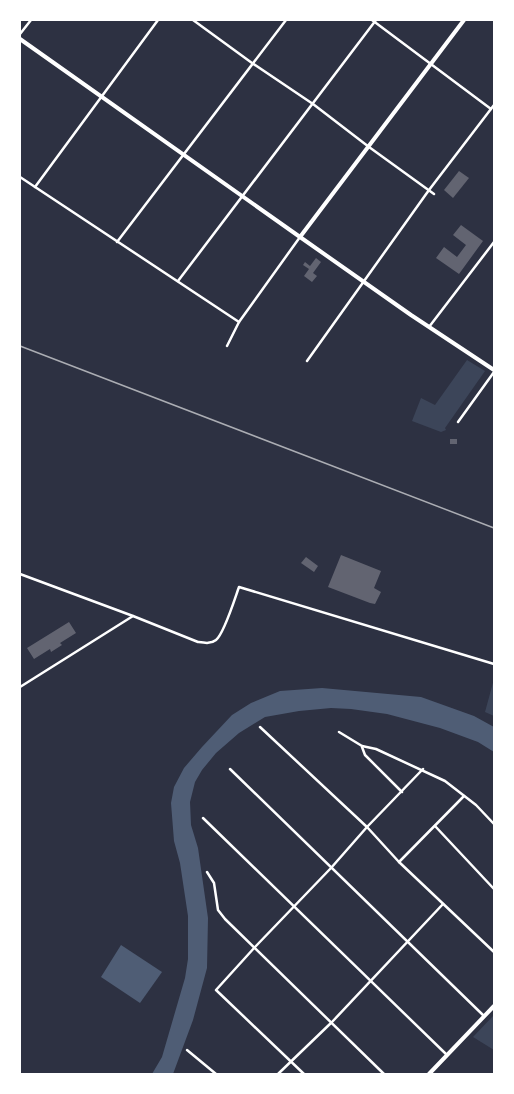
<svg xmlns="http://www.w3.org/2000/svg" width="514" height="1094" viewBox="0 0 514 1094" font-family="Mulish,sans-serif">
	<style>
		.green { fill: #3c4559 }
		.water { fill: #4f5d75 }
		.building { fill: #626471 }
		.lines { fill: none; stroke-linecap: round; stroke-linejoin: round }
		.minor { stroke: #fff; stroke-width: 2.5 }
		.secondary { stroke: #fff; stroke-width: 4 }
		.rail { stroke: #abadb3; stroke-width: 1.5 }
	</style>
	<rect width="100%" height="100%" fill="#2d3142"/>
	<!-- green -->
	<g class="green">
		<path d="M467,360L485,371L445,428L446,430L441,432L412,421L421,398L435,405Z"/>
		<path d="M494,679V716L485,712Z"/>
		<path d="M494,1015V1050L473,1037Z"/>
	</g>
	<!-- water -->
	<g class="water">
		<path d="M322,688L421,697L474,716L494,727V752L478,742L440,728L387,714L351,709L331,708L299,711L265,717L239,733L216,753L202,770L195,782L190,802L191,825L198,848L208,918L207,968L193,1020L173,1074H152L162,1057L185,978L188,959V916L180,863L174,841L171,803L174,787L184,768L202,747L232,715L251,703L280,691Z"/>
		<path d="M121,945L162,972L140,1003L101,977Z"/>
	</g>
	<!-- building -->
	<g class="building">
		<path d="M459,171L469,178L453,198L444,190Z"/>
		<path d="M461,225L483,241L459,274L436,258L444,247L457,257L466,245L453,235Z"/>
		<path d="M316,258L321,262L313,273L317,276L312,282L304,276L309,269L303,265L305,262L310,266Z"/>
		<rect x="450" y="439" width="7" height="5"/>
		<path d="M341,555L381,571L374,588L381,592L375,604L370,603L328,587Z"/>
		<path d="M306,557L318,566L314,572L301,563Z"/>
		<path d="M69,622L76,633L60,643L62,645L51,652L50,649L34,659L27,648Z"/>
	</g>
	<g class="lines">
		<!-- minor -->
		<g class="minor">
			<path d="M193,20L252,63L313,104L369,147L434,194"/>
			<path d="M372,20L491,109"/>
			<path d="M20,34L31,20"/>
			<path d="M20,177L239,322"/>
			<path d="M35,187L158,20"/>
			<path d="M117,242L286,20"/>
			<path d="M178,281L376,20"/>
			<path d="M429,327L494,242"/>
			<path d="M227,346L239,322L300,237"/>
			<path d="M307,361L429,190L494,105"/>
			<path d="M458,422L494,372"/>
			<path d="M20,574L133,616L198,642C205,643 211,644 216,640C224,634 235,598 239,587L494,664"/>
			<path d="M20,687L133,616"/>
			<path d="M260,727L367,827L399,862L494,952"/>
			<path d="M339,732L362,746L376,749L445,781L476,805L494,824"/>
			<path d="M362,747L365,755L402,792"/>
			<path d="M230,769L484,1016"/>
			<path d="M203,818L447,1055"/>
			<path d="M435,826L494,889"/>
			<path d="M399,862L464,796"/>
			<path d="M207,872L214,883L218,910L225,919L384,1074"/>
			<path d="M187,1050L216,1074"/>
			<path d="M278,1074L332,1022L443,904"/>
			<path d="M304,1074L216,990L255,947L331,868L367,827L423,769"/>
		</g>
		<!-- secondary -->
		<g class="secondary">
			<path d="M20,39L300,237L411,315L494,370"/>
			<path d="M300,237L464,20"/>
			<path d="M429,1074L494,1006"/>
		</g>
		<!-- rail -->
		<path class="rail" d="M20,346L494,528"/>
	</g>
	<!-- border -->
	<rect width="514" height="1094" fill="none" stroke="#ffffff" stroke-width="42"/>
</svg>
